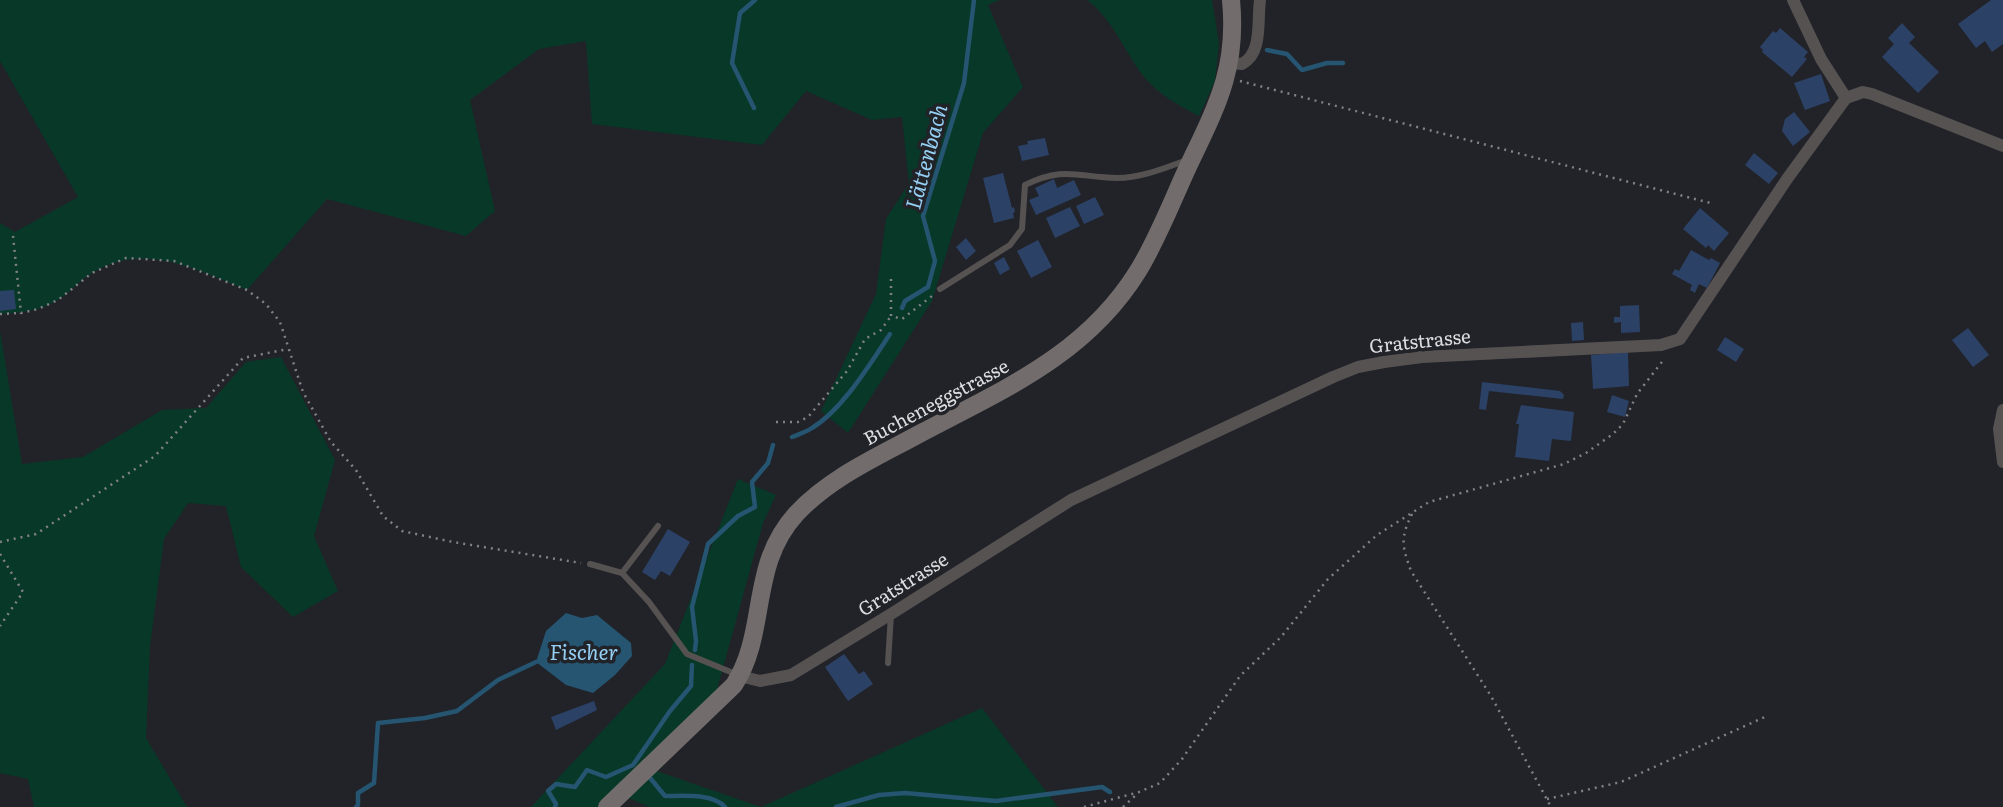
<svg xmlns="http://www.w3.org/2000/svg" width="2003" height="807" viewBox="0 0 2003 807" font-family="Literata,serif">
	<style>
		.green { fill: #083827 }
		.water { fill: #255571 }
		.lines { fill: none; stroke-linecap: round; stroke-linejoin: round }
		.stream { stroke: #255571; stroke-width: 4.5 }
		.building { fill: #2c4166 }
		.path { stroke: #818287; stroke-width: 2.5; stroke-dasharray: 2 5; stroke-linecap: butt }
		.lane { stroke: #565252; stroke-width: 6 }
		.street { stroke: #565252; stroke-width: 12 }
		.secondary { stroke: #726d6c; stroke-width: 18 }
		.labels { text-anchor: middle; stroke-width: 7; stroke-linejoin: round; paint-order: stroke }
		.street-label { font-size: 19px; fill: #dcdde1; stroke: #212328 }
		.water-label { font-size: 21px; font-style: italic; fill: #96d0f5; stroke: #212328 }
	</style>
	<rect width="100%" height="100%" fill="#212328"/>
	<!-- green -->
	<g class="green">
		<path d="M0,0H1000L988,5L1023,87L983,133L932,301L848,433L821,411L876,294L886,219L909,183L902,117L872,120L806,91L762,145L592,124L586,41L539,49L470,100L495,211L466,236L327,199L247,290C197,270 144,241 92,273C79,280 70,293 58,300C40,311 20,313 0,314V223L15,232L78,197L0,61Z"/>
		<path d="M1087,0H1212L1219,43L1215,81L1199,116C1180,106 1159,95 1145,78C1125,53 1113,19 1087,0Z"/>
		<path d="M0,331L22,464L83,457L162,410L206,408L246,362L281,357L335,460L314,536L338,591L293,617L241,567L226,506L188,503L164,539L150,646L146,738L187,807H34L28,779L0,773Z"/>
		<path d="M738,479L776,495L763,523L715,697L642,766L761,807L982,708L1058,807H649L613,791L597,807H531L665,664Z"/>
	</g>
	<!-- water -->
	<path class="water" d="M566,613L582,618L597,615L631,643L632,656L615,675L593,693L566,685L536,662L546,631Z"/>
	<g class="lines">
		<!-- stream -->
		<g class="stream">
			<path d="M1267,50L1287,54L1302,70L1327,63H1343"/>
			<path d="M754,108L732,63L740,13L755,0"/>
			<path d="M902,308L905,301L928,287L935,261L923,216L964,83L974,0"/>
			<path d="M792,437C799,434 806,432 812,428C843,409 870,364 890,334"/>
			<path d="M695,650L696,641L692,607L708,544L738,516L755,507L752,482L768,463L773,445"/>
			<path d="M651,779L665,796C683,796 712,793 725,807"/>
			<path d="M356,807L358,805V793L374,783L378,723L425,718L457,711L498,680L536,662"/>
			<path d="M555,807L556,804L548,791L556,784L575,787L587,770L606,777L633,765L670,711L691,686L692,665"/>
			<path d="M836,807L879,795L905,793L996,801L1102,787L1110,792"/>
		</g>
	</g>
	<!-- building -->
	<g class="building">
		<path d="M1991,0H2003V44L1992,52L1985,41L1976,48L1958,24Z"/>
		<path d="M1902,23L1915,37L1909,43L1939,72L1918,93L1882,57L1894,44L1888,38Z"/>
		<path d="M1780,28L1808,52L1804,57L1807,59L1792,77L1762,52L1763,50L1760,47L1773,31L1776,33Z"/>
		<path d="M1821,74L1830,101L1805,110L1794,83Z"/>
		<path d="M1794,112L1810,132L1793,146L1782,131L1785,119Z"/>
		<path d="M1045,138L1049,155L1022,161L1018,146L1028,144L1027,141Z"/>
		<path d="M1754,153L1778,173L1769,184L1745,165Z"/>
		<path d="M1003,173L1012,208L1014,207L1015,212L1013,213L1014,218L994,223L983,178Z"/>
		<path d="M1054,179L1057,188L1074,180L1081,195L1036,215L1029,200L1039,196L1035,188Z"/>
		<path d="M1095,197L1104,215L1084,224L1076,206Z"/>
		<path d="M1070,207L1080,226L1055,238L1046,218Z"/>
		<path d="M1700,208L1729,233L1714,251L1708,245L1706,248L1683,229Z"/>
		<path d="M966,238L976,251L966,260L956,247Z"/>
		<path d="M1038,240L1052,267L1031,278L1017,251Z"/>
		<path d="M1691,250L1709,260L1711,258L1720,263L1707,288L1699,284L1695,293L1690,290L1692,285L1672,274L1675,269L1679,271Z"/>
		<path d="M1004,257L1010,269L1000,275L994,263Z"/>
		<path d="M14,290L16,309L0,311V291Z"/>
		<path d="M1639,305L1640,332L1621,333V322L1614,323V317H1620V306Z"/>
		<path d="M1583,322L1584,340L1572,341L1571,323Z"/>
		<path d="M1968,328L1989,355L1973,367L1952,340Z"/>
		<path d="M1725,337L1744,349L1736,362L1717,350Z"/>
		<path d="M1628,352L1629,386L1593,389L1591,355Z"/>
		<path d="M1482,382L1560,391L1564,395L1563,399L1489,391L1486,410L1479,409Z"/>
		<path d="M1612,395L1629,401L1625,417L1607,412Z"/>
		<path d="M1521,405L1574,412L1571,441L1552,439L1549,461L1515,457L1519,424H1516Z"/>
		<path d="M668,529L690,542L670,576L661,571L655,580L642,572Z"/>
		<path d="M844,654L859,674L864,671L873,684L848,701L825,667Z"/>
		<path d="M594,701L597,710L556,730L551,717Z"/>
	</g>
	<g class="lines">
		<!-- path -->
		<g class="path">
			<path d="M1240,81L1714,204"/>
			<path d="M13,236L21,313L38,309L58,300L92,273L126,258L174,261L247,290L266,304L280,322L303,392L331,442L356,470L383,516L402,531L453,542L581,563"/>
			<path d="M891,279V316L902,319L932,296"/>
			<path d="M0,314L21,313"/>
			<path d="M776,422H798L808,417L847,371L865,339L881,330L891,316"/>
			<path d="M1412,514C1400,538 1402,546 1411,571L1491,696L1551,807"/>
			<path d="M0,542L36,534L155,456L243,358L288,349"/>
			<path d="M0,554L23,592L0,626"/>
			<path d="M1547,799L1621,782L1767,716"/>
			<path d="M1084,807L1139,792L1160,783L1182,759L1240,676L1281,637L1328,579L1377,535L1429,502L1564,464L1586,453L1613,434L1623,424L1637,394L1665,358"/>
			<path d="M1123,807L1137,794"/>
		</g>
		<!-- lane -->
		<g class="lane">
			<path d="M940,289L1010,245L1022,229L1025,185C1064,166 1077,177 1117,178C1141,178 1165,168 1187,160"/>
			<path d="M590,564L622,573L649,602L687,654L738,675"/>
			<path d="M622,573L658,526"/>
			<path d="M888,663L891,614"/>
		</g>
		<!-- street -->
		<g class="street">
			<path d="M1793,0L1821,59L1846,98"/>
			<path d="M1230,63L1242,64C1263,53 1257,21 1260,0"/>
			<path d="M2003,410L1999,429L2003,462"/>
			<path d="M740,676L760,681L791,675L891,614L1071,500L1333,377L1358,367L1384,362L1422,357L1661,345L1680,339L1787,179L1846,98L1863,92L1872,94L2003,146"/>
		</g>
		<!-- secondary -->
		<path class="secondary" d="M607,807L734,685C769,630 748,566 797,513C831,477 877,457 921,433C1004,389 1086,355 1138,271C1157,240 1171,204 1186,171C1215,109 1238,71 1231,0"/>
	</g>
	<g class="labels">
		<!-- street labels -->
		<g class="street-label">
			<text transform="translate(1420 341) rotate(-6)" y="7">Gratstrasse</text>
			<text transform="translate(936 402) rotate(-28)" y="7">Bucheneggstrasse</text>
			<text transform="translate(903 584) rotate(-32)" y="7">Gratstrasse</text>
		</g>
		<!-- water labels -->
		<g class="water-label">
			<text transform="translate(927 157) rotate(-75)" y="7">Lättenbach</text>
			<text x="584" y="660">Fischer</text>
		</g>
	</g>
</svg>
